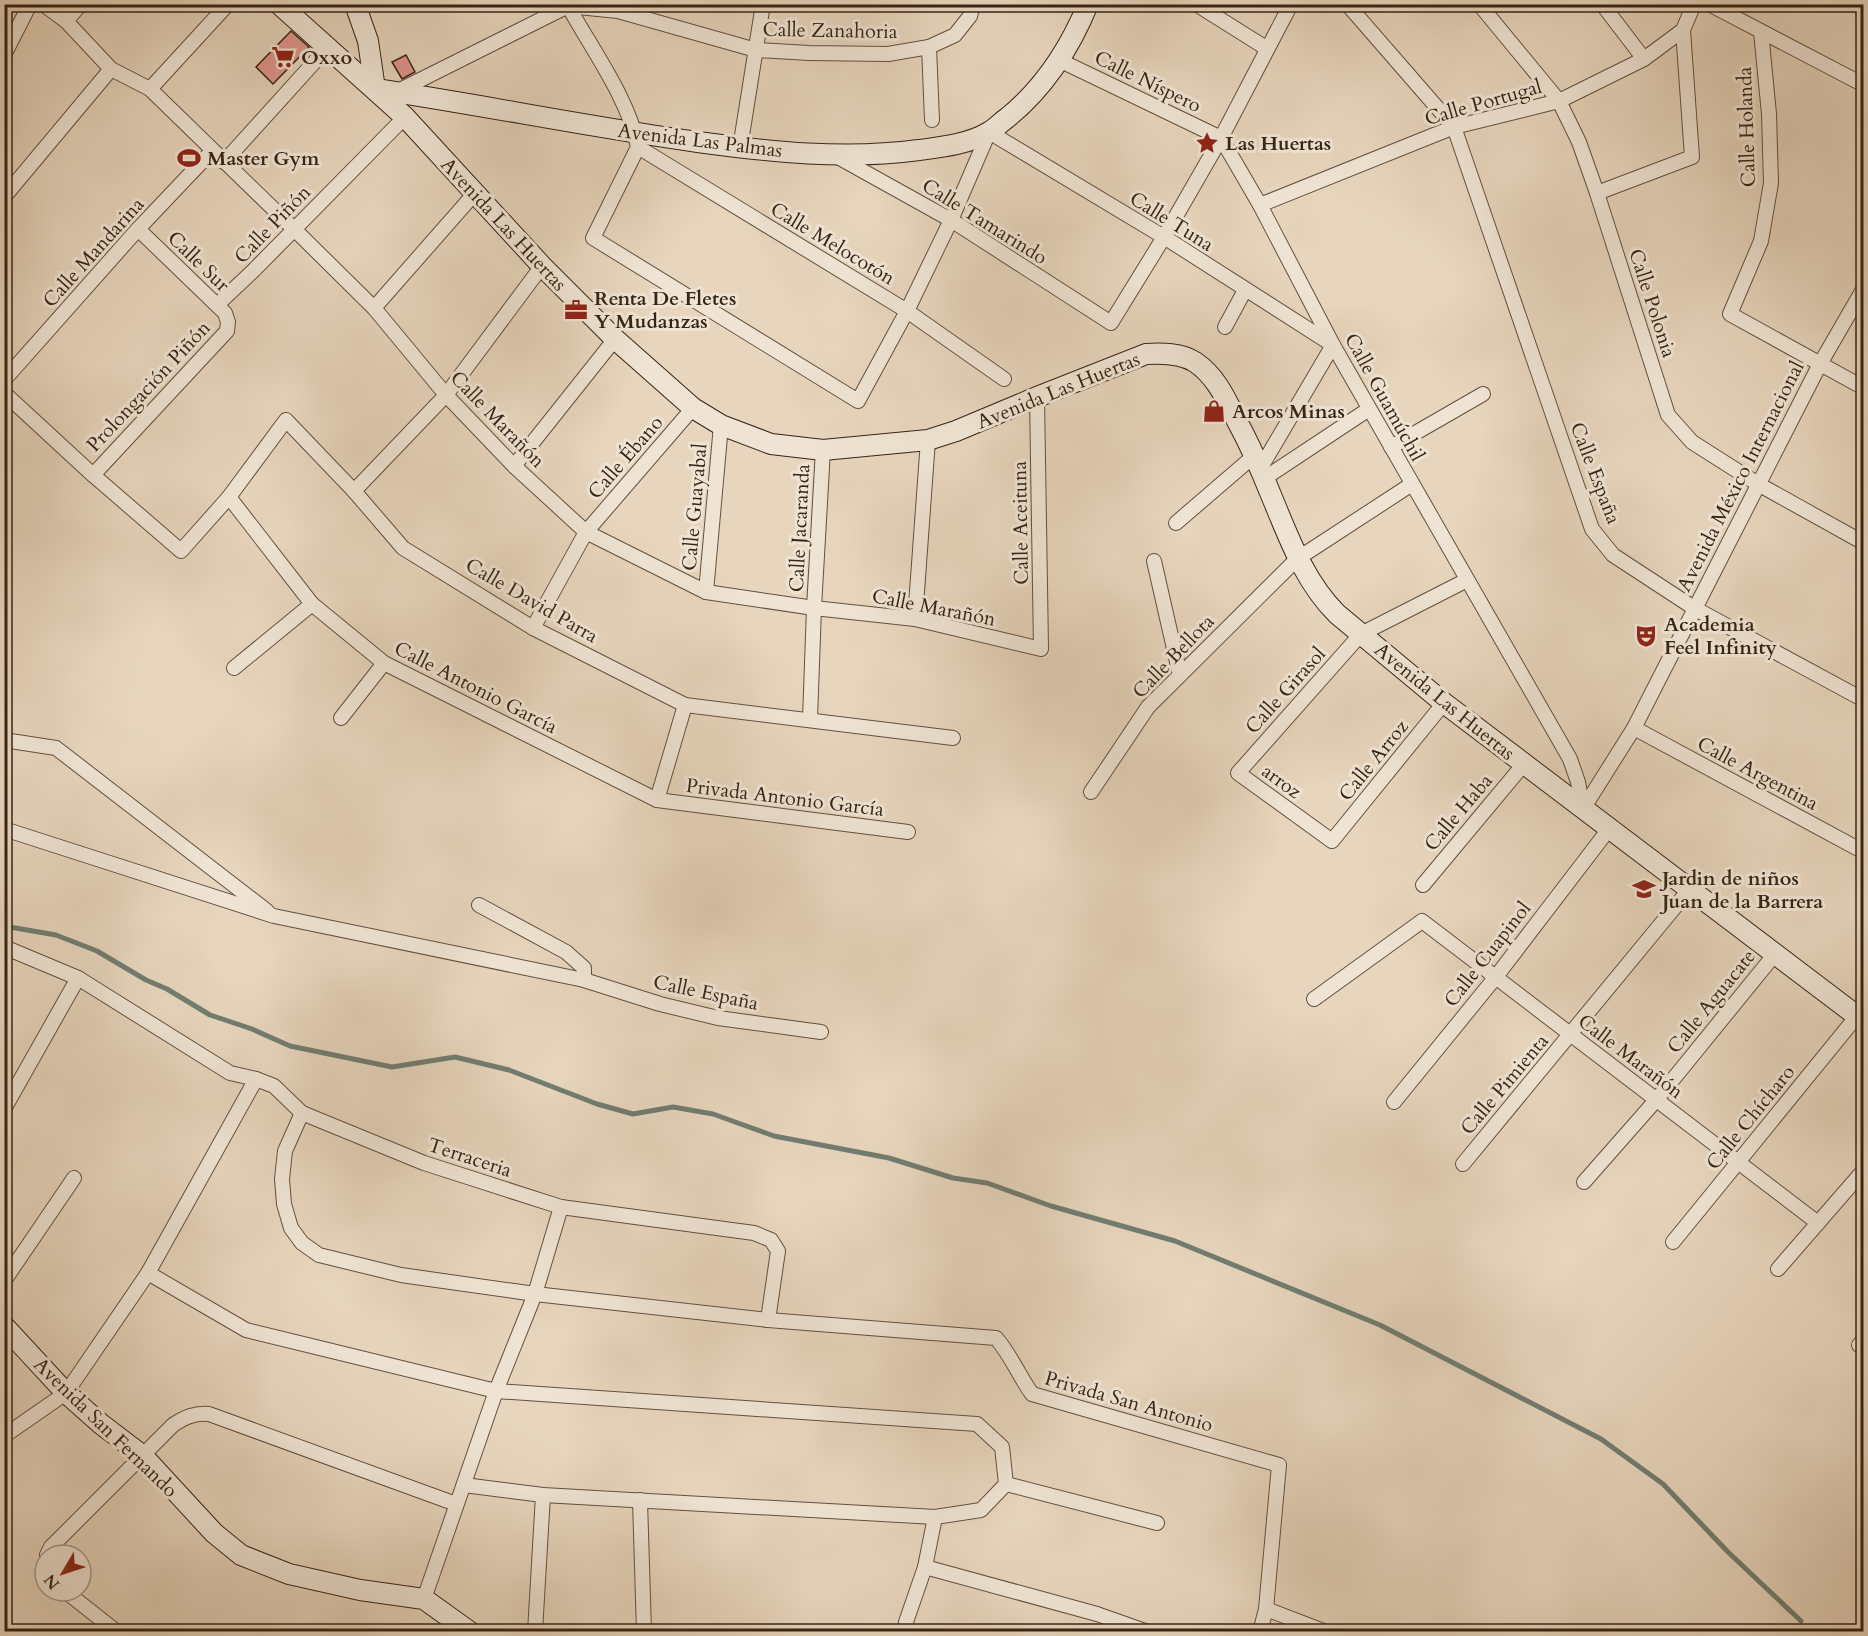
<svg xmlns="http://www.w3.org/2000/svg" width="1868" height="1636" viewBox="0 0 1868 1636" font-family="Cardo,serif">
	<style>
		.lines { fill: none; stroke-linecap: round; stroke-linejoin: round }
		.stream { stroke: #717d71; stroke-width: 5 }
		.building { fill: #e1968f; stroke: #372415; stroke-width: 1.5 }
		.street-casing { stroke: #63503f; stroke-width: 16 }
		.secondary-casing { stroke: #372415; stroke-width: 22 }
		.street { stroke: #efe4d4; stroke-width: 14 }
		.secondary { stroke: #efe4d4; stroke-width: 20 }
		.labels { text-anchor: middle; stroke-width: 6; stroke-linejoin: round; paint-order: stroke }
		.street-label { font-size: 20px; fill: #372415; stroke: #efe4d4 }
		.poi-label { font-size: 20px; font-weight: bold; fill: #372415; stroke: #efe4d4; text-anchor: start }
	</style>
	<rect width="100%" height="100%" fill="#e7d5bd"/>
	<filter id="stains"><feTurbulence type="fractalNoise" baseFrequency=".00333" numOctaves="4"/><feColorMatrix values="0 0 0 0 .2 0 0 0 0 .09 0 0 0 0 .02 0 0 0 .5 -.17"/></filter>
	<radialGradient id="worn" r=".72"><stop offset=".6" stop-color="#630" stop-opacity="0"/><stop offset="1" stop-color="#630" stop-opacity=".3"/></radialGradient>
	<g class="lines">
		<!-- stream -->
		<path class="stream" d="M4,926L56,935L97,951L146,980L167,989L210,1015L252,1029L290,1046L392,1067L455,1057L509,1070L597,1104L633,1114L673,1107L713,1114L774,1136L889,1158L953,1178L987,1183L1051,1206L1175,1241L1380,1325L1601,1439L1663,1484L1728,1552L1801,1621"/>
	</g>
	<!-- building -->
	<g class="building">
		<path d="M291,31L309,47L273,84L256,67Z"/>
		<path d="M406,55L415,72L402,79L392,62Z"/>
	</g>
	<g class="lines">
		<!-- street casing -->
		<g class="street-casing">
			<g id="street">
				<path d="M43,4L66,21L111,69L150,89L294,229L374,308L446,395L514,466L586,532L706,592L814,608L915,619L1041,649L1037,397"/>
				<path d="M567,4C591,48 629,99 638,147L593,238L858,401L907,311L951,220L989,132L1164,237L1333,345L1260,469"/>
				<path d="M1196,4L1266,48"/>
				<path d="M1347,4L1454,127L1592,529L1613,555L1694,608L1864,700"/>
				<path d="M1479,4L1559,101L1579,142L1597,193L1668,415L1692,442L1758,484L1864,543"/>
				<path d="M1602,4L1644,59"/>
				<path d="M1709,4L1864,85"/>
				<path d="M66,21L81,4"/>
				<path d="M1761,32L1769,114L1771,183L1761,241L1730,314L1864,388"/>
				<path d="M929,47L932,120"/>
				<path d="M4,55L30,4"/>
				<path d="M1059,60L1221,138"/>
				<path d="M150,89L228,4"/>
				<path d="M396,92L568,6L618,11L756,50L809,53L888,54L929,47L955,35L970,16L973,4"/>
				<path d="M1221,138L1260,205L1333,345L1570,759L1578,782L1583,809"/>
				<path d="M638,147L907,311L1004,379"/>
				<path d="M740,148L763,4"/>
				<path d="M836,156L951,220L1111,323L1164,237L1221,138L1291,4"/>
				<path d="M224,162L328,47"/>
				<path d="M1597,193L1692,157L1683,30"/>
				<path d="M4,197L111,69"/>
				<path d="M1260,205L1454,127L1559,101L1644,59L1683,30L1694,4"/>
				<path d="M217,305L254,270L405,117"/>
				<path d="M374,308L475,193"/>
				<path d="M1225,327L1245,290"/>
				<path d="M4,380L138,229L212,151"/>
				<path d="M4,393L93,475L181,551L229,497L286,420L354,491L403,548L533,628L685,705L953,738"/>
				<path d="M1391,447L1483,394"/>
				<path d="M514,466L615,339"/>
				<path d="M93,475L227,331L228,322L225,313L138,229"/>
				<path d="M1265,478L1369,409"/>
				<path d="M354,491L446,395L542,266"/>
				<path d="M229,497L312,604L384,663L657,800L908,832"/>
				<path d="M1176,523L1255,455"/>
				<path d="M1154,561L1180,675"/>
				<path d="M706,592L721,425"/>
				<path d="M915,619L928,440"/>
				<path d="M533,628L586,532L693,408"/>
				<path d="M234,668L312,604"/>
				<path d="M1444,703L1332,841L1238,773L1361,634L1467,580"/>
				<path d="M341,718L384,663"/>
				<path d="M810,719L814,608L823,450"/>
				<path d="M1634,728L1864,852"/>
				<path d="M4,740L56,748L267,911"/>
				<path d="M1091,792L1148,707L1297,559L1412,484"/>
				<path d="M657,800L685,705"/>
				<path d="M1583,809L1634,728L1820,364L1864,288"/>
				<path d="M4,829L274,916L584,980L660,1004L718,1018L821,1032"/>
				<path d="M1423,885L1524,764"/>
				<path d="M479,905L566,952L584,968V980"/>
				<path d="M4,947L78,978L230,1073L256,1079L274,1086L302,1113L424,1163L561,1207L754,1233L771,1240L778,1251L768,1320"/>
				<path d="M1314,999L1422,921L1818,1223"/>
				<path d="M1394,1102L1495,978L1609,829"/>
				<path d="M4,1109L78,978"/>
				<path d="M302,1113L285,1151L282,1179L284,1204L291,1228L302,1243L319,1255L401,1275L535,1294L768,1320L996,1338C1011,1355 1019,1376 1032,1394L1279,1465L1266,1609L1260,1632"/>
				<path d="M1463,1164L1689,890"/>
				<path d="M1584,1182L1657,1099L1775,954"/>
				<path d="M1673,1242L1857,1016"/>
				<path d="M1778,1269L1864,1170"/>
				<path d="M148,1273L246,1330L496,1391L977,1424L1002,1447L1006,1484L981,1510L935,1517L543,1495L464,1485"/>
				<path d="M4,1281L74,1178"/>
				<path d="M1859,1345L1864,1339"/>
				<path d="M4,1436L66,1393L148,1273L256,1079"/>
				<path d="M1006,1484L1157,1523"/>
				<path d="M640,1500L644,1632"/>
				<path d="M47,1555L51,1547L173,1425C185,1417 194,1413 209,1414L456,1504"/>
				<path d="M925,1567L1097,1614L1148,1632"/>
				<path d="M65,1591L117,1632"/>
				<path d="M424,1599L496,1391L535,1294L561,1207"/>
				<path d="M1266,1609L1326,1632"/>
				<path d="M535,1632L543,1495"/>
				<path d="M905,1632L906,1622L925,1567L935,1517"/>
			</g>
		</g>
		<!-- secondary casing -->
		<g class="secondary-casing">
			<g id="secondary">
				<path d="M279,4L405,117L542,266L615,339L693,408L721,425L771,444L823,450L928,440L956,431L1037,397L1146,354C1162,353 1181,353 1195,362C1216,376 1226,399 1237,421C1250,445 1261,470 1271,495C1289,538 1304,581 1337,614L1444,703L1857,1016L1864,1018"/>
				<path d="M355,4L368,41L375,89"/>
				<path d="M375,89C483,105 589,127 698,142C771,152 845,160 919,150C942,147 969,144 989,132C996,128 1001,122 1007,118C1044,88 1070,48 1088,4"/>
				<path d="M4,1326L66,1393L101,1424L143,1456L214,1533L241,1555L289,1574L360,1590L424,1599L470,1632"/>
			</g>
		</g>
		<!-- street -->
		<use href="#street" class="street"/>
		<!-- secondary -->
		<use href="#secondary" class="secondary"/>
	</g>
	<!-- icons -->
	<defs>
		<g id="supermarket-bare" transform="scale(1.8)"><path d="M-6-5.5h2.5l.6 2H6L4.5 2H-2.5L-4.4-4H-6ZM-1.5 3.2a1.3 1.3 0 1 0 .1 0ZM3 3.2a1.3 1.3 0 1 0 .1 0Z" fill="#8f2418" stroke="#efe4d4" stroke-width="2.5" paint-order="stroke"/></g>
		<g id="sight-bare" transform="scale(1.8)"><path d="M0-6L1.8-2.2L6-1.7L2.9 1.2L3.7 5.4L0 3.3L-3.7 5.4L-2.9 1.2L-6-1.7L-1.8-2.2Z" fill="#8f2418" stroke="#efe4d4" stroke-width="2.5" paint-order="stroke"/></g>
		<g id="stadium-bare" transform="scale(1.8)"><path d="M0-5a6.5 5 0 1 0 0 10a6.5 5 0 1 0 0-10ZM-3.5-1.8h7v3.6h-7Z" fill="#8f2418" stroke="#efe4d4" stroke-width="2.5" paint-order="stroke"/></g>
		<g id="office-bare" transform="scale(1.8)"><path d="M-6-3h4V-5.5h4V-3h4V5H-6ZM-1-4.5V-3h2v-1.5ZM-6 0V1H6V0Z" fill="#8f2418" stroke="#efe4d4" stroke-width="2.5" paint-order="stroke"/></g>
		<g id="shop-bare" transform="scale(1.8)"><path d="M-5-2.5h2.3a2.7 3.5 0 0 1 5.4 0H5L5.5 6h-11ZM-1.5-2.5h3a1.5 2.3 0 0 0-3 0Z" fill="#8f2418" stroke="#efe4d4" stroke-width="2.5" paint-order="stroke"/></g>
		<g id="theatre-bare" transform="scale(1.8)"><path d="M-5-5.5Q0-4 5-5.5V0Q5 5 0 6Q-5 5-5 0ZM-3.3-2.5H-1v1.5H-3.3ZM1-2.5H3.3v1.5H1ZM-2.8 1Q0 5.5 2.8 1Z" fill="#8f2418" stroke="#efe4d4" stroke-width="2.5" paint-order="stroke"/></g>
		<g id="school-bare" transform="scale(1.8)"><path d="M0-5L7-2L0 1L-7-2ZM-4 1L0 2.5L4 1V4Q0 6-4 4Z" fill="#8f2418" stroke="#efe4d4" stroke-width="2.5" paint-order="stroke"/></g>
	</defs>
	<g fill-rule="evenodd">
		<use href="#supermarket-bare" x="283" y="57"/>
		<use href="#sight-bare" x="1207" y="143"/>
		<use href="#stadium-bare" x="189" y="158"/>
		<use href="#office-bare" x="576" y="310"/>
		<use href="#shop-bare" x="1214" y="411"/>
		<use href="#theatre-bare" x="1646" y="636"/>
		<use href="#school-bare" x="1644" y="889"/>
	</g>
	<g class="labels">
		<!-- street labels -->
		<g class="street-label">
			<text transform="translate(830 30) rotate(1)" y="7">Calle Zanahoria</text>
			<text transform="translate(1148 81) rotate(26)" y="7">Calle Níspero</text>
			<text transform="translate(1483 102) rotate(-16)" y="7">Calle Portugal</text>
			<text transform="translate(1746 127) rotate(-92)" y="7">Calle Holanda</text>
			<text transform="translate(700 140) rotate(7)" y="7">Avenida Las Palmas</text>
			<text transform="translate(985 221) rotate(32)" y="7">Calle Tamarindo</text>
			<text transform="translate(1172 221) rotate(32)" y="7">Calle Tuna</text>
			<text transform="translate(272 224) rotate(-46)" y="7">Calle Piñón</text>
			<text transform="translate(504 224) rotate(47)" y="7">Avenida Las Huertas</text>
			<text transform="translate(833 243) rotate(31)" y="7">Calle Melocotón</text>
			<text transform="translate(93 252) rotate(-48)" y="7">Calle Mandarina</text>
			<text transform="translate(199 261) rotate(44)" y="7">Calle Sur</text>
			<text transform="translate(1653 303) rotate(72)" y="7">Calle Polonia</text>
			<text transform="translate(148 386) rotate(-47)" y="7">Prolongación Piñón</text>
			<text transform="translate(1058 390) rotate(-22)" y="7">Avenida Las Huertas</text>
			<text transform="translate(1385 397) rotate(61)" y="7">Calle Guamúchil</text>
			<text transform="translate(498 419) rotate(46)" y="7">Calle Marañón</text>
			<text transform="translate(625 457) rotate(-49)" y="7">Calle Ébano</text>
			<text transform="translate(1596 473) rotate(69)" y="7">Calle España</text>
			<text transform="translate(1740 476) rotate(-63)" y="7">Avenida México Internacional</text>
			<text transform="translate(694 507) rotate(-85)" y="7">Calle Guayabal</text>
			<text transform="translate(1020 523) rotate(-91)" y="7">Calle Aceituna</text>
			<text transform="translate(799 528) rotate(-87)" y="7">Calle Jacaranda</text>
			<text transform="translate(532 600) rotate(30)" y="7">Calle David Parra</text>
			<text transform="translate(934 607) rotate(11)" y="7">Calle Marañón</text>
			<text transform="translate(1173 656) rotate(-46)" y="7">Calle Bellota</text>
			<text transform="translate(476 687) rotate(27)" y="7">Calle Antonio García</text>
			<text transform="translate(1285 690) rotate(-48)" y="7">Calle Girasol</text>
			<text transform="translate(1445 701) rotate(39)" y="7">Avenida Las Huertas</text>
			<text transform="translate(1373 760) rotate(-51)" y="7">Calle Arroz</text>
			<text transform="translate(1758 773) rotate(28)" y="7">Calle Argentina</text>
			<text transform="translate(1282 781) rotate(36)" y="7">arroz</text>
			<text transform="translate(785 797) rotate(7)" y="7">Privada Antonio García</text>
			<text transform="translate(1458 812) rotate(-50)" y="7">Calle Haba</text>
			<text transform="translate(1487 954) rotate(-52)" y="7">Calle Cuapinol</text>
			<text transform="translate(706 992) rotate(12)" y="7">Calle España</text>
			<text transform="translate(1711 1001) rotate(-51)" y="7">Calle Aguacate</text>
			<text transform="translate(1631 1056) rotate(37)" y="7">Calle Marañón</text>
			<text transform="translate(1504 1084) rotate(-50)" y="7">Calle Pimienta</text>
			<text transform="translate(1750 1117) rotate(-51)" y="7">Calle Chícharo</text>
			<text transform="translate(470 1157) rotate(18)" y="7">Terraceria</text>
			<text transform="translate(1129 1401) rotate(16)" y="7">Privada San Antonio</text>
			<text transform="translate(106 1427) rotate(44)" y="7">Avenida San Fernando</text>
		</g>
		<!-- poi labels -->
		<g class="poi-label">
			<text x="301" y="64">Oxxo</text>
			<text x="1225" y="150">Las Huertas</text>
			<text x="207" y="165">Master Gym</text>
			<text x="594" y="305">Renta De Fletes<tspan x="594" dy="23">Y Mudanzas</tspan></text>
			<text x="1232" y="418">Arcos Minas</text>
			<text x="1664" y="631">Academia<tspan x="1664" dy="23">Feel Infinity</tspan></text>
			<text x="1662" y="885">Jardin de niños<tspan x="1662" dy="23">Juan de la Barrera</tspan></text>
		</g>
	</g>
	<!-- margin -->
	<rect width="1868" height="1636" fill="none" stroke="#e7d5bd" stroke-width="24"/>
	<rect x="6" y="6" width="1856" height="1624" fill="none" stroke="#372415" stroke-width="3"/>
	<rect x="12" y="12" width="1844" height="1612" fill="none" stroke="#372415" stroke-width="1.5"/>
	<!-- north arrow -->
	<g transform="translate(63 1573) rotate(231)"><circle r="28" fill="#efe4d4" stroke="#a59788" stroke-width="1.5"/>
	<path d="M0-4.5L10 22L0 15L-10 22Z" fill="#8f2418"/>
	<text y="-9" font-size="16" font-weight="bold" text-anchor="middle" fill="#372415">N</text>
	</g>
	<rect width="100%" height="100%" filter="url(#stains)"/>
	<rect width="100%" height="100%" fill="url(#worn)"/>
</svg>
